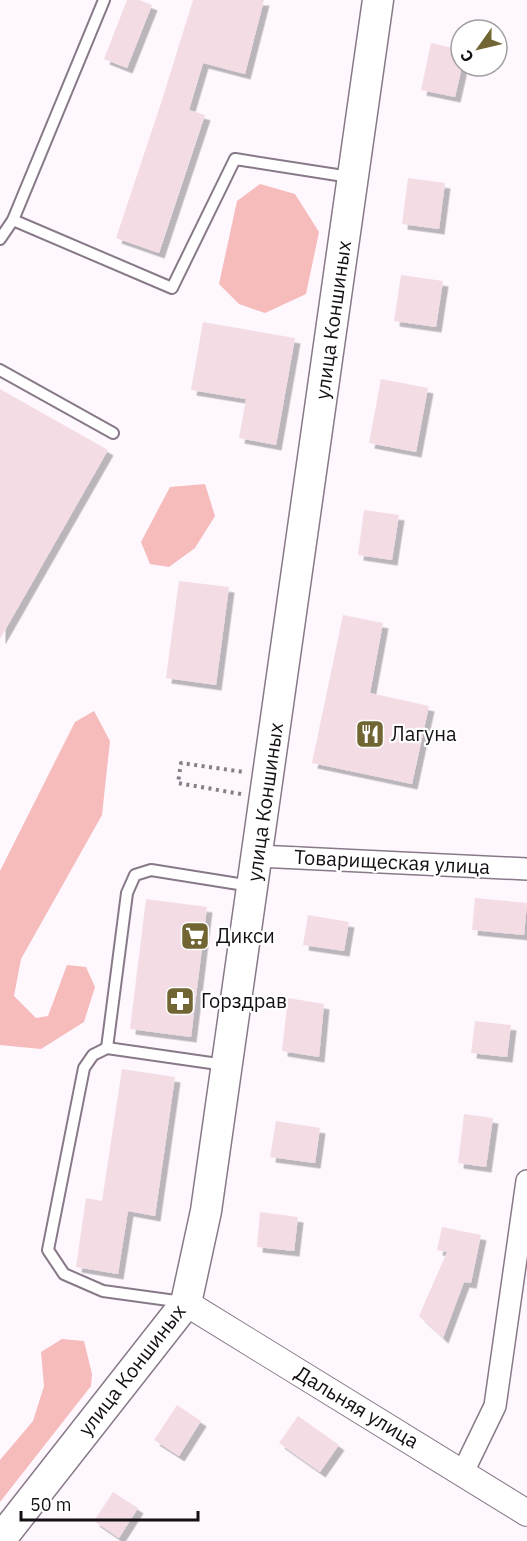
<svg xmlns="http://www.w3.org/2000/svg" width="527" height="1541" viewBox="0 0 527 1541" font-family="'IBM Plex Sans',sans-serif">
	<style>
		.green { fill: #f6bbbb }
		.building { fill: #f4dce5; filter: url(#shadow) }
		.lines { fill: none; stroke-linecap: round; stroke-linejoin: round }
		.service-casing { stroke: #887988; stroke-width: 14 }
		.minor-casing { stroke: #887988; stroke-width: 24 }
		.tertiary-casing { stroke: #887988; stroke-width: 28 }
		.secondary-casing { stroke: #887988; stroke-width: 33 }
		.path { stroke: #857f85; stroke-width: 4; stroke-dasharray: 3 4.5; stroke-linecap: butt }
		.service { stroke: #fff; stroke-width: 10 }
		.minor { stroke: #fff; stroke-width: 21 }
		.tertiary { stroke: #fff; stroke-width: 26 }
		.secondary { stroke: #fff; stroke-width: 30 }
		.labels { text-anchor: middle; stroke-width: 4.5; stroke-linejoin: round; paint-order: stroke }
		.street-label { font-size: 20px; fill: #151015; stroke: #fff }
		.poi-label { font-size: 20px; fill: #151015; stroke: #fff; text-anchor: start }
	</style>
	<defs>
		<filter id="shadow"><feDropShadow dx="5.5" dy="5.5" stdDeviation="0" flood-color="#0004"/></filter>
	</defs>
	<rect width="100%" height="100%" fill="#fef7fe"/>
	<!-- green -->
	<g class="green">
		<path d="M260,184L295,194L319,232L306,294L265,313L239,304L219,284L237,201Z"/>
		<path d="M205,484L215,516L195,548L169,567L150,564L141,542L170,487Z"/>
		<path d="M94,711L110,741L102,815L21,959L14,996L36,1018L48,1016L67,965L86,967L95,987L84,1022L41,1049L0,1045V871L75,722Z"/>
		<path d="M62,1339L84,1341L92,1374L91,1386L0,1502V1460L33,1421L44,1386L41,1352Z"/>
	</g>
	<!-- building -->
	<g class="building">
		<path d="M127,0H139L152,5L127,68L104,59Z"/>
		<path d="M193,0H264L245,74L203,63L189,110L205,115L159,253L116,238L162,100Z"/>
		<path d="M431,43L461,50V71L455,97L421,90Z"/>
		<path d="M408,178L445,183L439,229L402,224Z"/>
		<path d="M401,275L443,281L436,327L394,321Z"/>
		<path d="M203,322L295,338L276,445L239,438L246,399L191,390Z"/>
		<path d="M381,379L428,388L416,452L369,443Z"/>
		<path d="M0,389L108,450L0,639Z"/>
		<path d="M364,510L399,515L392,560L358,555Z"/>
		<path d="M179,581L229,587L216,685L166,678Z"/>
		<path d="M343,615L383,623L370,693L429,706L412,784L312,763Z"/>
		<path d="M475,898L527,903L524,935L472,930Z"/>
		<path d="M146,899L207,907L191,1037L130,1029Z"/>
		<path d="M308,915L349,922L344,951L303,945Z"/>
		<path d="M288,998L324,1004L319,1057L282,1051Z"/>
		<path d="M475,1021L511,1025L507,1057L471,1053Z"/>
		<path d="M122,1069L175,1077L155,1216L128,1211L118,1274L76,1267L86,1198L102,1201Z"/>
		<path d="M464,1114L493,1118L486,1167L458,1163Z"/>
		<path d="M276,1121L320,1128L315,1163L270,1157Z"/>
		<path d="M260,1212L298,1217L294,1251L257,1247Z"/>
		<path d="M442,1227L481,1235L471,1283L464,1282L443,1338L419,1316L447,1252L437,1250Z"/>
		<path d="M177,1405L201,1421L179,1456L154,1440Z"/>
		<path d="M298,1416L339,1445L320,1472L279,1443Z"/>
		<path d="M113,1492L138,1508L119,1538L94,1521Z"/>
	</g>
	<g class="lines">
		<!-- service casing -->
		<g class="service-casing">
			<g id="service">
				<path d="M13,220L172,288L235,159L350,177"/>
				<path d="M0,239L13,220L104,0"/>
				<path d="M0,370L113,433"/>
				<path d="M107,1048L127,893L135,875L151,870L251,886"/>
				<path d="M183,1302L103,1291L64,1274L48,1250L84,1068L93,1055L107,1048L225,1065"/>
			</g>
		</g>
		<!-- minor casing -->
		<g class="minor-casing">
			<g id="minor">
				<path d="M258,856L527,869"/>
				<path d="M463,1472L495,1406L527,1181"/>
			</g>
		</g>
		<!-- tertiary casing -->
		<g class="tertiary-casing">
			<path id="tertiary" d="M186,1303L527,1513"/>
		</g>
		<!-- secondary casing -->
		<g class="secondary-casing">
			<path id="secondary" d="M0,1540L186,1303L206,1211L378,0"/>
		</g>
		<!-- path -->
		<path class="path" d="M241,794L178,783L181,763L244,772"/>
		<!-- service -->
		<use href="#service" class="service"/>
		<!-- minor -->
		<use href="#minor" class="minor"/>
		<!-- tertiary -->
		<use href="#tertiary" class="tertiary"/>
		<!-- secondary -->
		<use href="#secondary" class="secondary"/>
	</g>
	<!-- icons -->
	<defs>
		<g id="restaurant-square" transform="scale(1.5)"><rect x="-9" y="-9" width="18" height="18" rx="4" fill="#716633" stroke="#fff"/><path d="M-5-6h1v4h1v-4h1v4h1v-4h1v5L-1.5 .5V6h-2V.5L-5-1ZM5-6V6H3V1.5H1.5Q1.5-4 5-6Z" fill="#fff"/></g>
		<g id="supermarket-square" transform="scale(1.5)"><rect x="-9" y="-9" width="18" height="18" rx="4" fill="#716633" stroke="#fff"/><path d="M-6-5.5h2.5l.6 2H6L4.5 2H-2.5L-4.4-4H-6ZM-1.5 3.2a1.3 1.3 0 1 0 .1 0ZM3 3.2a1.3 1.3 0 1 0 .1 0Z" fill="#fff"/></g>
		<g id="pharmacy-square" transform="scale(1.5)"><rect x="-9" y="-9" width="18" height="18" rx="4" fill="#716633" stroke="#fff"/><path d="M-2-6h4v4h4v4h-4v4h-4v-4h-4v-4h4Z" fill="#fff"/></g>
	</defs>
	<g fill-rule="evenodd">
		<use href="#restaurant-square" x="370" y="734"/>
		<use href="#supermarket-square" x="195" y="936"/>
		<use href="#pharmacy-square" x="180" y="1001"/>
	</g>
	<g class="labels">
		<!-- street labels -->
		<g class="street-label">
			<text transform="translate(333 320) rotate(-82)" y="7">улица Коншиных</text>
			<text transform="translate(265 802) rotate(-82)" y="7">улица Коншиных</text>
			<text transform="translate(392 862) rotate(3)" y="7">Товарищеская улица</text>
			<text transform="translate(132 1370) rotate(-52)" y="7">улица Коншиных</text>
			<text transform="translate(357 1407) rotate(31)" y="7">Дальняя улица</text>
		</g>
		<!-- poi labels -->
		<g class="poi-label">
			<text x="391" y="741">Лагуна</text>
			<text x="216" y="943">Дикси</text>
			<text x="201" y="1008">Горздрав</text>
		</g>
	</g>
	<!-- north arrow -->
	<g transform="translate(479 48) rotate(236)"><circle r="28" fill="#ffffff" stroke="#a19fa1" stroke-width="1.5"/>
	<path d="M0-4.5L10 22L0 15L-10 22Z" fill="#716633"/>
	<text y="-9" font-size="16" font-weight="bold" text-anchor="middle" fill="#151015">С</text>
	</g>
	<!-- scale -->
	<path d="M21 1511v9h177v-9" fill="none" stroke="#151015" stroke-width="3"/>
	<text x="30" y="1511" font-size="18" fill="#151015" stroke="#ffffff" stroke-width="4.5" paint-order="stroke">50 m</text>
</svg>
